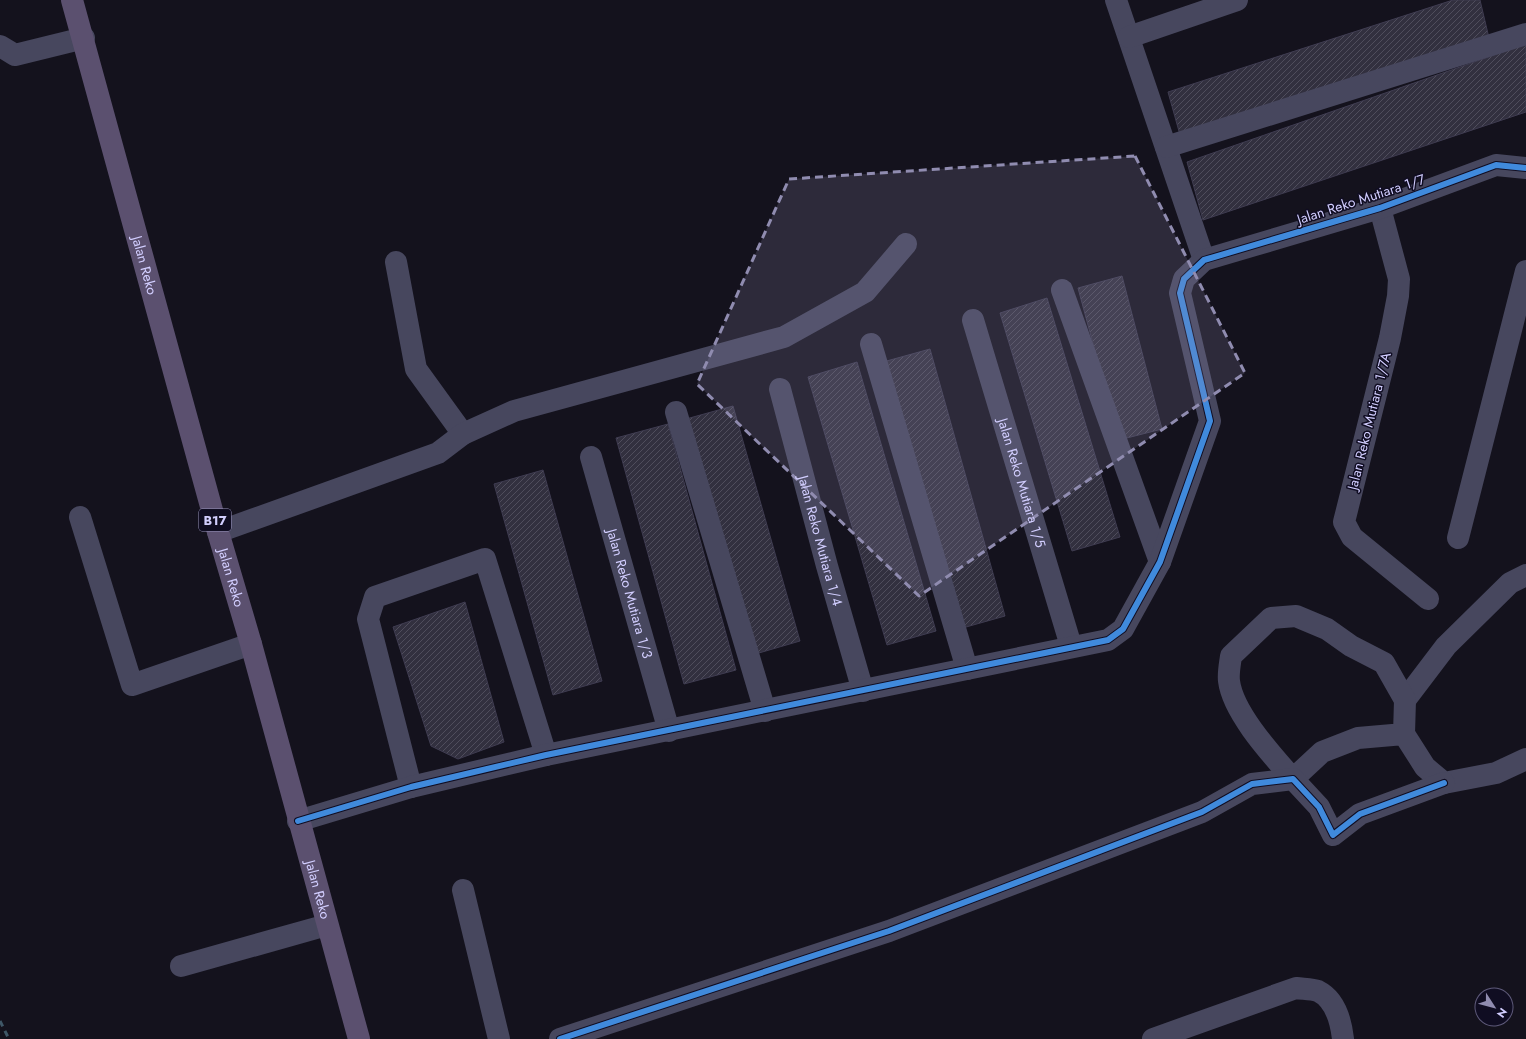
<svg xmlns="http://www.w3.org/2000/svg" width="1526" height="1039" viewBox="0 0 1526 1039" font-family="Jost,sans-serif">
	<style>
		.building { fill: url(#building-hatch); stroke: #3f3c51 }
		.lines { fill: none; stroke-linecap: round; stroke-linejoin: round }
		.minor { stroke: #47475e; stroke-width: 22 }
		.major { stroke: #5b506f; stroke-width: 22 }
		.rail { stroke: #3f5767; stroke-width: 3; stroke-dasharray: 6 5; stroke-linecap: butt }
		.cycleway-casing { stroke: #100d22; stroke-width: 8 }
		.cycleway { stroke: #408adc; stroke-width: 6 }
		.marked { fill: #908cb0; fill-opacity: 0.2; stroke: #908cb0; stroke-width: 3; stroke-dasharray: 8 5; stroke-linejoin: round }
		.labels { text-anchor: middle; stroke-width: 3; stroke-linejoin: round; paint-order: stroke }
		.shield { fill: #100d22; stroke: #9894bd; stroke-width: 1 }
		.shield-label { font-size: 13px; font-weight: bold; fill: #d2ceff }
		.street-label { font-size: 14px; fill: #d2ceff; stroke: #100d22 }
	</style>
	<defs>
		<pattern id="building-hatch" width="6" height="6" patternUnits="userSpaceOnUse"><rect width="6" height="6" fill="#32303f"/><path d="M-1 1l2-2M0 6l6-6M5 7l2-2" fill="none" stroke="#4f4d5c"/></pattern>
	</defs>
	<rect width="100%" height="100%" fill="#14121d"/>
	<!-- building -->
	<g class="building">
		<path d="M1453,0H1480L1489,38L1182,142L1168,92Z"/>
		<path d="M1526,44V112L1203,220L1187,162Z"/>
		<path d="M1122,276L1162,429L1119,440L1078,288Z"/>
		<path d="M1047,298L1120,537L1072,551L1000,313Z"/>
		<path d="M930,349L1005,616L959,629L883,362Z"/>
		<path d="M857,362L936,631L887,645L808,377Z"/>
		<path d="M733,406L800,641L752,655L686,419Z"/>
		<path d="M668,424L736,670L684,684L616,438Z"/>
		<path d="M543,470L602,681L553,695L494,484Z"/>
		<path d="M465,602L504,742L458,759L431,746L393,627Z"/>
	</g>
	<g class="lines">
		<!-- minor -->
		<g class="minor">
			<path d="M1116,0L1204,260"/>
			<path d="M1129,37L1237,0"/>
			<path d="M0,46L15,55L84,38"/>
			<path d="M1166,147L1526,34"/>
			<path d="M1380,208L1399,279L1398,296L1390,338L1344,522L1352,537L1428,599"/>
			<path d="M396,262L416,369L463,434"/>
			<path d="M1062,290L1160,562"/>
			<path id="s1" d="M973,320L1071,646"/>
			<path d="M871,344L967,669"/>
			<path id="s2" d="M780,389L827,566L863,691"/>
			<path d="M676,412L765,711"/>
			<path id="s3" d="M591,457L669,731"/>
			<path d="M80,517L132,685L251,644"/>
			<path d="M218,532L438,453L463,434L514,411L784,337L865,292L906,244"/>
			<path d="M1458,538L1526,271"/>
			<path d="M1405,700L1446,646L1510,583L1526,575"/>
			<path d="M1404,734L1358,738L1322,752L1293,779C1272,755 1233,713 1229,681C1228,673 1230,664 1231,656L1271,618L1296,616L1327,629L1351,646L1384,663L1405,700L1404,734L1425,767L1444,783L1496,773L1526,759"/>
			<path d="M411,787L368,619L375,597L485,559L546,755"/>
			<path d="M298,821L411,787L546,755L1108,640L1123,629L1160,562L1210,421L1180,293L1184,279L1204,260L1380,208L1496,165L1526,168"/>
			<path d="M463,890L499,1039"/>
			<path d="M181,966L327,925"/>
			<path d="M560,1039L889,931L1202,812L1252,784L1293,779L1319,807L1333,835L1360,814L1444,783"/>
			<path d="M1153,1039L1296,988C1303,989 1312,989 1318,991C1336,1000 1341,1021 1343,1039"/>
		</g>
		<!-- major -->
		<path class="major" id="s4" d="M72,0L218,532L251,644L359,1039"/>
		<!-- rail -->
		<path class="rail" d="M0,1021L9,1039"/>
		<!-- cycleway casing -->
		<g class="cycleway-casing">
			<g id="cycleway">
				<path d="M298,821L411,787L546,755L1108,640L1123,629L1160,562L1210,421L1180,293L1184,279L1204,260L1380,208L1496,165L1526,168"/>
				<path d="M560,1039L889,931L1202,812L1252,784L1293,779L1319,807L1333,835L1360,814L1444,783"/>
			</g>
		</g>
		<!-- cycleway -->
		<use href="#cycleway" class="cycleway"/>
	</g>
	<!-- marked area -->
	<path class="marked" d="M1135,156L1245,373L919,596L697,384L789,179Z"/>
	<g class="labels">
		<!-- shield labels -->
		<rect class="shield" x="199" y="509" width="32" height="22" rx="3"/>
		<g class="shield-label">
			<text x="215" y="525">B17</text>
		</g>
		<!-- street labels -->
		<g class="street-label">
			<text transform="translate(1361 199) rotate(-18)" y="5">Jalan Reko Mutiara 1/7</text>
			<text dy="5" stroke="none"><textPath href="#s4" startOffset="275">Jalan Reko</textPath></text>
			<text transform="translate(1369 421) rotate(-76)" y="5">Jalan Reko Mutiara 1/7A</text>
			<text dy="5" stroke="none"><textPath href="#s1" startOffset="170">Jalan Reko Mutiara 1/5</textPath></text>
			<text dy="5" stroke="none"><textPath href="#s2" startOffset="157">Jalan Reko Mutiara 1/4</textPath></text>
			<text dy="5" stroke="none"><textPath href="#s4" startOffset="599">Jalan Reko</textPath></text>
			<text dy="5" stroke="none"><textPath href="#s3" startOffset="142">Jalan Reko Mutiara 1/3</textPath></text>
			<text dy="5" stroke="none"><textPath href="#s4" startOffset="923">Jalan Reko</textPath></text>
		</g>
	</g>
	<!-- north arrow -->
	<g transform="translate(1494 1007) rotate(126)"><circle r="19" fill="#100d22" stroke="#5e5a7a"/>
	<path d="M0-3L7 15L0 10L-7 15Z" fill="#908cb0"/>
	<text y="-6" font-size="11" font-weight="bold" text-anchor="middle" fill="#d2ceff">N</text>
	</g>
</svg>
